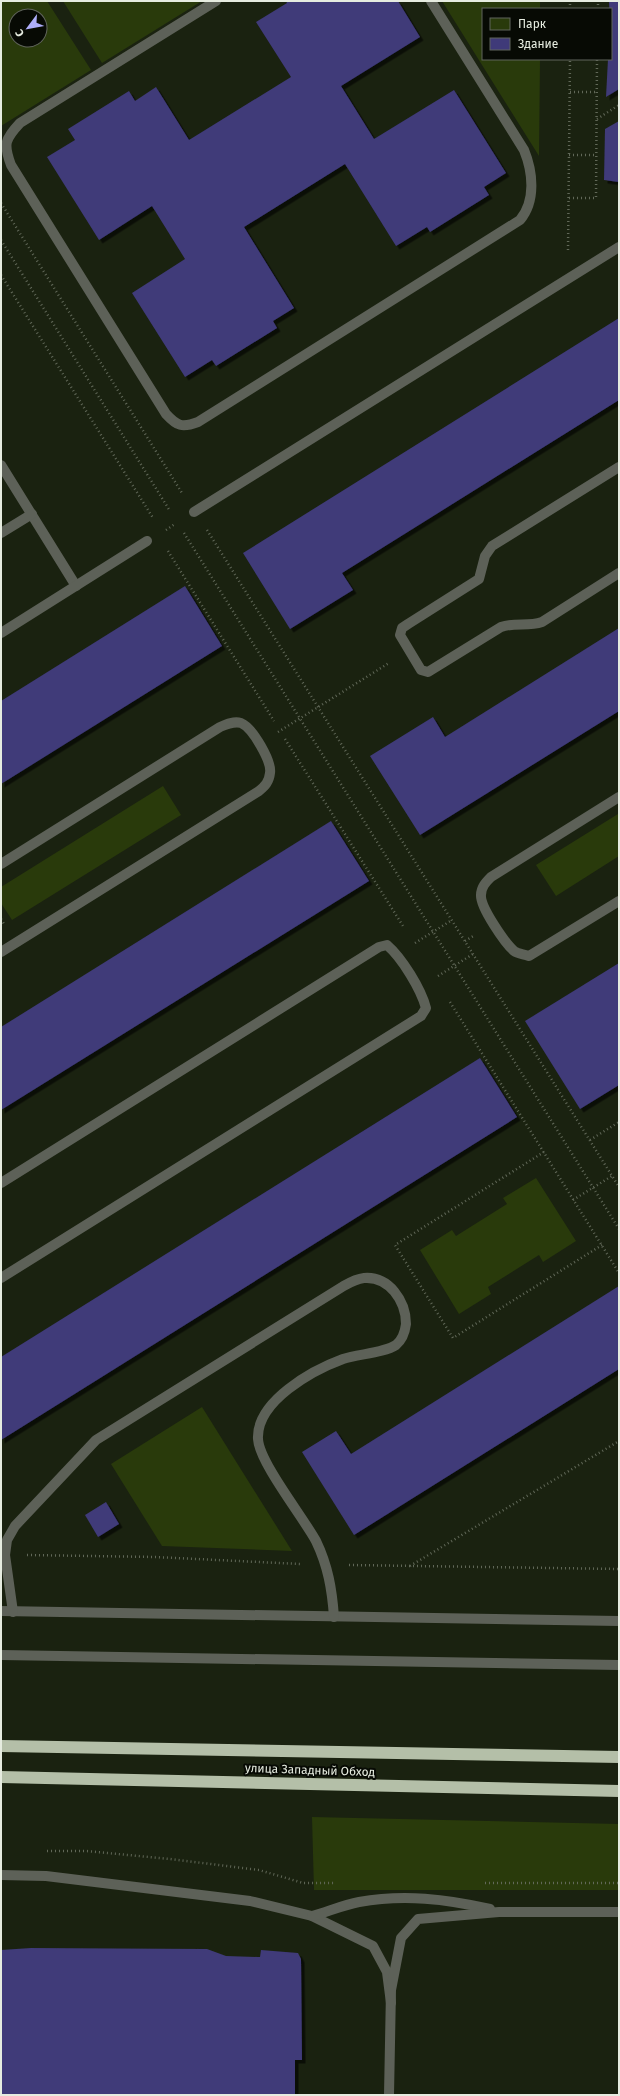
<svg xmlns="http://www.w3.org/2000/svg" width="620" height="2096" viewBox="0 0 620 2096" font-family="'Fira Sans',sans-serif">
	<style>
		.green { fill: #293a0b; fill-rule: evenodd }
		.building { fill: #3f3a79; filter: url(#shadow) }
		.lines { fill: none; stroke-linecap: round; stroke-linejoin: round }
		.path { stroke: #616858; stroke-width: 2.5; stroke-dasharray: 1 3; stroke-linecap: butt }
		.lane { stroke: #5d6158; stroke-width: 10 }
		.highway { stroke: #b4bfa8; stroke-width: 12 }
		.labels { text-anchor: middle; stroke-width: 4; stroke-linejoin: round; paint-order: stroke }
		.street-label { font-size: 12px; fill: #e6ece0; stroke: #070a04 }
	</style>
	<defs>
		<filter id="shadow"><feDropShadow dx="3.5" dy="3.5" stdDeviation="0" flood-color="#0009"/></filter>
	</defs>
	<rect width="100%" height="100%" fill="#1a2210"/>
	<!-- green -->
	<g class="green">
		<path d="M1,1H47L91,70L1,126ZM16,16H40V40H16Z"/>
		<path d="M63,1H202L102,63Z"/>
		<path d="M442,1H540V9H483V59H540L539,156Z"/>
		<path d="M163,786L181,815L12,920L1,903V887Z"/>
		<path d="M618,814L619,856L556,896L536,865Z"/>
		<path d="M536,1178L576,1241L543,1262L539,1255L488,1287L491,1294L459,1314L420,1250L452,1230L456,1236L507,1204L503,1198Z"/>
		<path d="M202,1407L292,1551L162,1546L111,1464Z"/>
		<path d="M312,1817L619,1824V1890H314Z"/>
	</g>
	<!-- building -->
	<g class="building">
		<path d="M286,1H398L420,37L341,86L374,139L454,90L506,173L484,187L489,195L430,232L427,227L396,246L345,164L244,227L294,308L273,321L277,328L216,366L212,360L185,377L132,293L185,259L152,206L99,240L47,157L75,140L68,129L129,91L135,101L156,87L189,140L291,77L256,22L287,3Z"/>
		<path d="M609,1H619V89L606,97L608,59H611Z"/>
		<path d="M619,121V182L604,180L605,129Z"/>
		<path d="M619,318V400L342,573L353,590L290,629L243,553Z"/>
		<path d="M185,586L222,646L1,784V701Z"/>
		<path d="M619,628V711L420,835L370,756L433,717L445,737Z"/>
		<path d="M331,821L369,881L1,1110V1027Z"/>
		<path d="M619,963V1085L580,1109L525,1021Z"/>
		<path d="M480,1058L517,1117L1,1440V1357Z"/>
		<path d="M619,1286V1369L354,1535L302,1452L336,1431L351,1454Z"/>
		<path d="M106,1502L119,1524L98,1537L85,1515Z"/>
		<path d="M31,1948L207,1949L226,1956L260,1957L261,1950L298,1953L301,1959L302,2060H295V2095H2L1,1950Z"/>
	</g>
	<g class="lines">
		<!-- path -->
		<g class="path">
			<path d="M570,9V1"/>
			<path d="M598,9V1"/>
			<path d="M570,92H597"/>
			<path d="M597,119L619,105"/>
			<path d="M569,155H596"/>
			<path d="M569,198H596L597,59"/>
			<path d="M1,203L182,493"/>
			<path d="M1,240L170,511"/>
			<path d="M568,250L570,59"/>
			<path d="M1,275L153,518"/>
			<path d="M166,530L175,524"/>
			<path d="M207,530L619,1187"/>
			<path d="M184,533L619,1229"/>
			<path d="M168,551L274,721"/>
			<path d="M278,732L389,663"/>
			<path d="M285,739L403,926"/>
			<path d="M1,919L4,924"/>
			<path d="M465,941L475,935"/>
			<path d="M415,943L452,920"/>
			<path d="M438,976L473,954"/>
			<path d="M450,1002L619,1273"/>
			<path d="M590,1140L619,1122"/>
			<path d="M544,1152L395,1245L453,1338L602,1245"/>
			<path d="M573,1200L612,1176"/>
			<path d="M27,1555L155,1557L300,1564"/>
			<path d="M349,1565L619,1569"/>
			<path d="M410,1566L619,1441"/>
			<path d="M47,1851H86L170,1859L259,1870L303,1883H336"/>
			<path d="M485,1883H619"/>
		</g>
		<!-- lane -->
		<g class="lane">
			<path d="M216,1L20,123C5,139 3,144 11,165L166,414C177,426 182,428 198,422L520,220C536,201 533,172 524,150L431,1"/>
			<path d="M1,465L76,586"/>
			<path d="M619,467L492,546L485,556L479,579L408,624L402,628L400,635L421,670L428,672L501,627C515,622 528,627 542,622L619,573"/>
			<path d="M194,512L619,247"/>
			<path d="M1,533L32,514"/>
			<path d="M1,633L147,541"/>
			<path d="M619,797L491,877C486,882 481,887 481,895C480,907 505,943 514,951C518,954 524,954 529,956L619,901"/>
			<path d="M1,864L220,727C227,724 234,721 241,723C253,728 272,762 270,773C269,782 265,786 259,791L1,952"/>
			<path d="M1,1183L379,947L387,945C402,958 421,989 426,1008L421,1016L1,1278"/>
			<path d="M1,1611L619,1621"/>
			<path d="M13,1612L5,1555L7,1540L15,1526L96,1440L342,1287C349,1283 355,1279 364,1278C389,1276 406,1301 406,1324C405,1332 402,1340 396,1345C384,1353 358,1354 343,1359C313,1370 256,1401 258,1439C259,1462 303,1517 316,1541C328,1566 332,1589 334,1617"/>
			<path d="M1,1655L619,1665"/>
			<path d="M1,1875L46,1876L250,1901L312,1916L373,1946L387,1972L391,2003"/>
			<path d="M312,1916C327,1912 343,1905 359,1902C404,1894 446,1899 490,1909"/>
			<path d="M389,2095L391,1990L401,1938L418,1919L499,1912H619"/>
		</g>
		<!-- highway -->
		<g class="highway">
			<path d="M1,1746L619,1757"/>
			<path d="M1,1777L619,1791"/>
		</g>
	</g>
	<g class="labels">
		<!-- street labels -->
		<g class="street-label">
			<text transform="translate(310 1770) rotate(2)" y="4">улица Западный Обход</text>
		</g>
	</g>
	<!-- border -->
	<rect width="620" height="2096" fill="none" stroke="#e6ece0" stroke-width="4"/>
	<!-- legend -->
	<rect x="482" y="8" width="130" height="52" fill="#070a04" stroke="#60645c"/>
	<rect x="490" y="18" width="20" height="12" fill="#293a0b" stroke="#60645c"/>
	<text x="518" y="28" font-size="12" fill="#e6ece0">Парк</text>
	<rect x="490" y="38" width="20" height="12" fill="#3f3a79" stroke="#60645c"/>
	<text x="518" y="48" font-size="12" fill="#e6ece0">Здание</text>
	<!-- north arrow -->
	<g transform="translate(28 28) rotate(238)"><circle r="19" fill="#070a04" stroke="#60645c"/>
	<path d="M0-3L7 15L0 10L-7 15Z" fill="#aeaefa"/>
	<text y="-6" font-size="11" font-weight="bold" text-anchor="middle" fill="#e6ece0">С</text>
	</g>
</svg>
